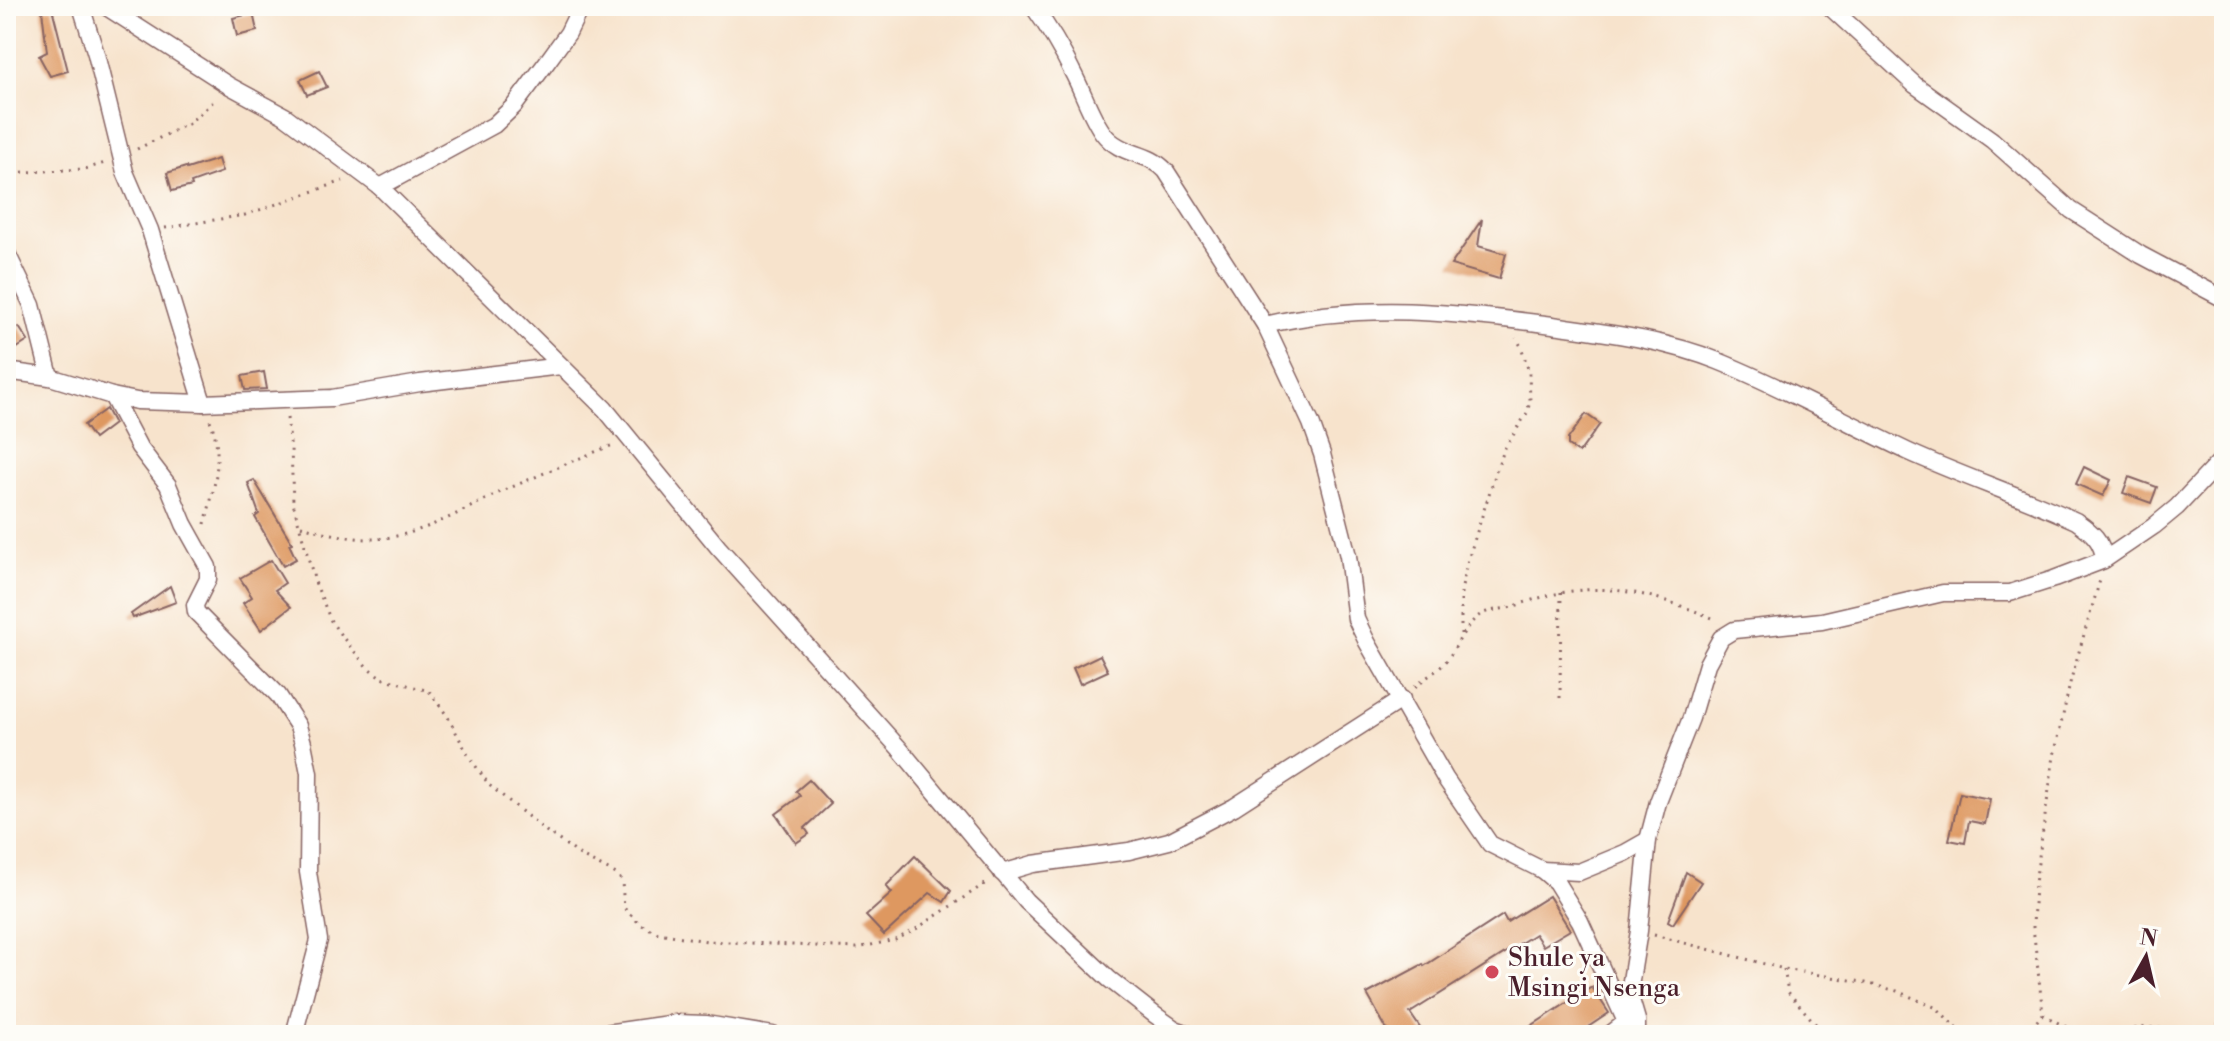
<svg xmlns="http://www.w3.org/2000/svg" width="2230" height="1041" viewBox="0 0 2230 1041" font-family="'Libre Bodoni',serif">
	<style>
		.building { fill: #de9861 }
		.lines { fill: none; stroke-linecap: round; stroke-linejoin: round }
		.street-casing { stroke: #876463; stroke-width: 19 }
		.path { stroke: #876463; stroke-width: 3; stroke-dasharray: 2 6; stroke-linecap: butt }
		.street { stroke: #fff; stroke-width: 16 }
		.poi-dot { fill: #d1495b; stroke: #fdfcf7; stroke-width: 3 }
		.labels { text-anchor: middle; stroke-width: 6; stroke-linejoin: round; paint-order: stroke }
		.poi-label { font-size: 26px; fill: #4a1f2b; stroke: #fdfcf7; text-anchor: start }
	</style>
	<rect width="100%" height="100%" fill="#fdfcf7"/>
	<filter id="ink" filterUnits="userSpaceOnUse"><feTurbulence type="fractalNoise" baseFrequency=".0125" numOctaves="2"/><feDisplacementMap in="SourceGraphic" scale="16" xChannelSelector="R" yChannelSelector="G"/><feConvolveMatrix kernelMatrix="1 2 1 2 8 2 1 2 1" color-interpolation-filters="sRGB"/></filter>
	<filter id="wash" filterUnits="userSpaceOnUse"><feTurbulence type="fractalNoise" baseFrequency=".006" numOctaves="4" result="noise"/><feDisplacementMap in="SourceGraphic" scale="32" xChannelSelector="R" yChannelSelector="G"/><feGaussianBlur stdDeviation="1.8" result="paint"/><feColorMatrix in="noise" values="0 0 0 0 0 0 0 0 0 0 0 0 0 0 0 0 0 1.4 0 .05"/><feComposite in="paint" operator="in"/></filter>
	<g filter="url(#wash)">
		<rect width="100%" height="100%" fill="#f7e3cc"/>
		<g id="blocks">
			<!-- building -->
			<g class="building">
				<path d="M52,8L68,71L50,76L39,56L47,52L42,10Z"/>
				<path d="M253,13L257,31L237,36L233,18Z"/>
				<path d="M319,71L327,87L307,95L300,80Z"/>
				<path d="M218,159L222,172L191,183L192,186L172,191L167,173L186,167L187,169Z"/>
				<path d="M1482,219L1478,246L1506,254L1499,279L1451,265Z"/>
				<path d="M19,327L28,341L6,355V335Z"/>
				<path d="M264,372L267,389L245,390L242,376Z"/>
				<path d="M106,409L114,424L94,439L84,425Z"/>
				<path d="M1586,414L1600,424L1579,453L1568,445V439Z"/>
				<path d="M2084,467L2111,480L2103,496L2076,484Z"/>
				<path d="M2129,477L2157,487L2151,503L2123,493Z"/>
				<path d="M254,480L292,543L289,544L296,559L283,566L255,517L259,514L248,483Z"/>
				<path d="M271,560L285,583L275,590L291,607L261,630L243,603L252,597L240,578Z"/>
				<path d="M170,586L176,602L133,618L131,614Z"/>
				<path d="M1100,655L1108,671L1080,684L1073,668Z"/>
				<path d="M809,780L831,804L805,828L809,834L796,843L776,814L800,796L796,791Z"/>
				<path d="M1960,793L1990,799L1985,824L1969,821L1965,843L1949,840Z"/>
				<path d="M915,856L951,891L944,902L930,893L884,935L866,916L892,893L886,886Z"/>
				<path d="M1686,872L1701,882L1673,924L1668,921Z"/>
				<path d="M1549,896L1570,930L1543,946L1535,934L1410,1013L1425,1035H1390L1367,994L1423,964L1424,966L1503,915L1507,922Z"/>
				<path d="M1592,987L1609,1013L1576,1035H1517Z"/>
			</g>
		</g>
	</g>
	<g filter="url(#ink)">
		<use href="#blocks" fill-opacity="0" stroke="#876463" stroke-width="2"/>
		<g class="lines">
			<!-- street casing -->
			<g class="street-casing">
				<g id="street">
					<path d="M81,6L96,54L125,172L150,230L203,403"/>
					<path d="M105,6L228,85L285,116L380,187L605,409L718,547L899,748L1026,901L1109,979L1155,1015L1175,1029L1191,1035"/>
					<path d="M1033,6C1048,27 1061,48 1072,71C1083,91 1090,115 1103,133C1121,157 1147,150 1166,171L1265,325L1311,423L1322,454L1348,556L1356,619L1367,642L1445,778L1490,844L1542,870L1556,882L1580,921L1626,1022L1609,1035"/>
					<path d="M1829,6L1915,85L1992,140L2071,210L2141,255L2224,299"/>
					<path d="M380,187L494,125L514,106L547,62L568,33L581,6"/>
					<path d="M6,251L32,305L50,377"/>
					<path d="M1265,325C1363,302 1454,312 1553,325C1608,333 1666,340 1718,361C1783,387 1845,422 1909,452C1964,477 2022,496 2076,521C2092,532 2103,541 2104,560"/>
					<path d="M6,371L50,377L112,396L137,401L203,403L332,398L420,383L561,366"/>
					<path d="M112,396L139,447L168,485L184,524L208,567V579L195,605L196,612L278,695L298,726L303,743L309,773L308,872L319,940L294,1035"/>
					<path d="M1542,870L1579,872L1625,853L1648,840"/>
					<path d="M1002,873L1033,864L1129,851L1169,841L1234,807L1402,699"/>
					<path d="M592,1035L676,1023L706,1024L773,1035"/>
					<path d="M1637,1035V1020L1629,993L1639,931L1648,840L1658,802L1691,718L1707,664L1721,638L1734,630L1822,621L1943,593H2010L2054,579L2104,560L2154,526L2177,507L2224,457"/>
				</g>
			</g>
			<!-- path -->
			<g class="path">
				<path d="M137,149L188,124L217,98"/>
				<path d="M6,173L85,169L105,163"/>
				<path d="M165,228L245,215L343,181"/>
				<path d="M287,418L291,448L293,503L315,582L331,621L340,634L367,667L382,678L429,691L448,717L468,755L489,785L546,831L583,857L618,875L622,882L624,908L640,924L658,933L707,941L857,948L895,940L913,931L989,881"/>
				<path d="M205,524C214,488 225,454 209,418"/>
				<path d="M301,526C328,533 357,542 385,538C429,532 466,508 505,490C540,475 576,459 613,445"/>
				<path d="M1461,634V592L1467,563L1498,466L1505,448L1527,413L1530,401L1529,372L1521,346L1516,338"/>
				<path d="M1415,687C1425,677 1439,671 1447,660C1458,645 1464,626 1480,615C1490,609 1503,610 1515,606C1592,577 1643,589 1717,620"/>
				<path d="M1560,698L1561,591"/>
				<path d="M1654,935L1784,969L1862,982L1897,991L1937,1008L1963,1035"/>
				<path d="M1784,969L1788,992L1825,1035"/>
				<path d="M2043,1014C2086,1041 2093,1033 2140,1028C2158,1026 2175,1031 2191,1035"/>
				<path d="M1991,1035L2036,1022L2043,1014L2033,927L2035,883L2054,756L2071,679L2100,580"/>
				<path d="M2205,1035L2224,1019"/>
			</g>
			<!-- street -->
			<use href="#street" class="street"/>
		</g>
	</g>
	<!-- markers -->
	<circle class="poi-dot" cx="1492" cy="972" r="8"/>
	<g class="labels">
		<!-- poi labels -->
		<g class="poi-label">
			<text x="1508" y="966">Shule ya<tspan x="1508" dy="30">Msingi Nsenga</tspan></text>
		</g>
	</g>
	<!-- margin -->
	<rect width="2230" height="1041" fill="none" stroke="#fdfcf7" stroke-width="32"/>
	<!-- north arrow -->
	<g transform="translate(2146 957) rotate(8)" stroke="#fdfcf7" stroke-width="6" paint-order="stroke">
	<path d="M0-6L14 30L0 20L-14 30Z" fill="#4a1f2b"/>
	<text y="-12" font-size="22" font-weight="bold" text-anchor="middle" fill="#4a1f2b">N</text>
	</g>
</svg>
